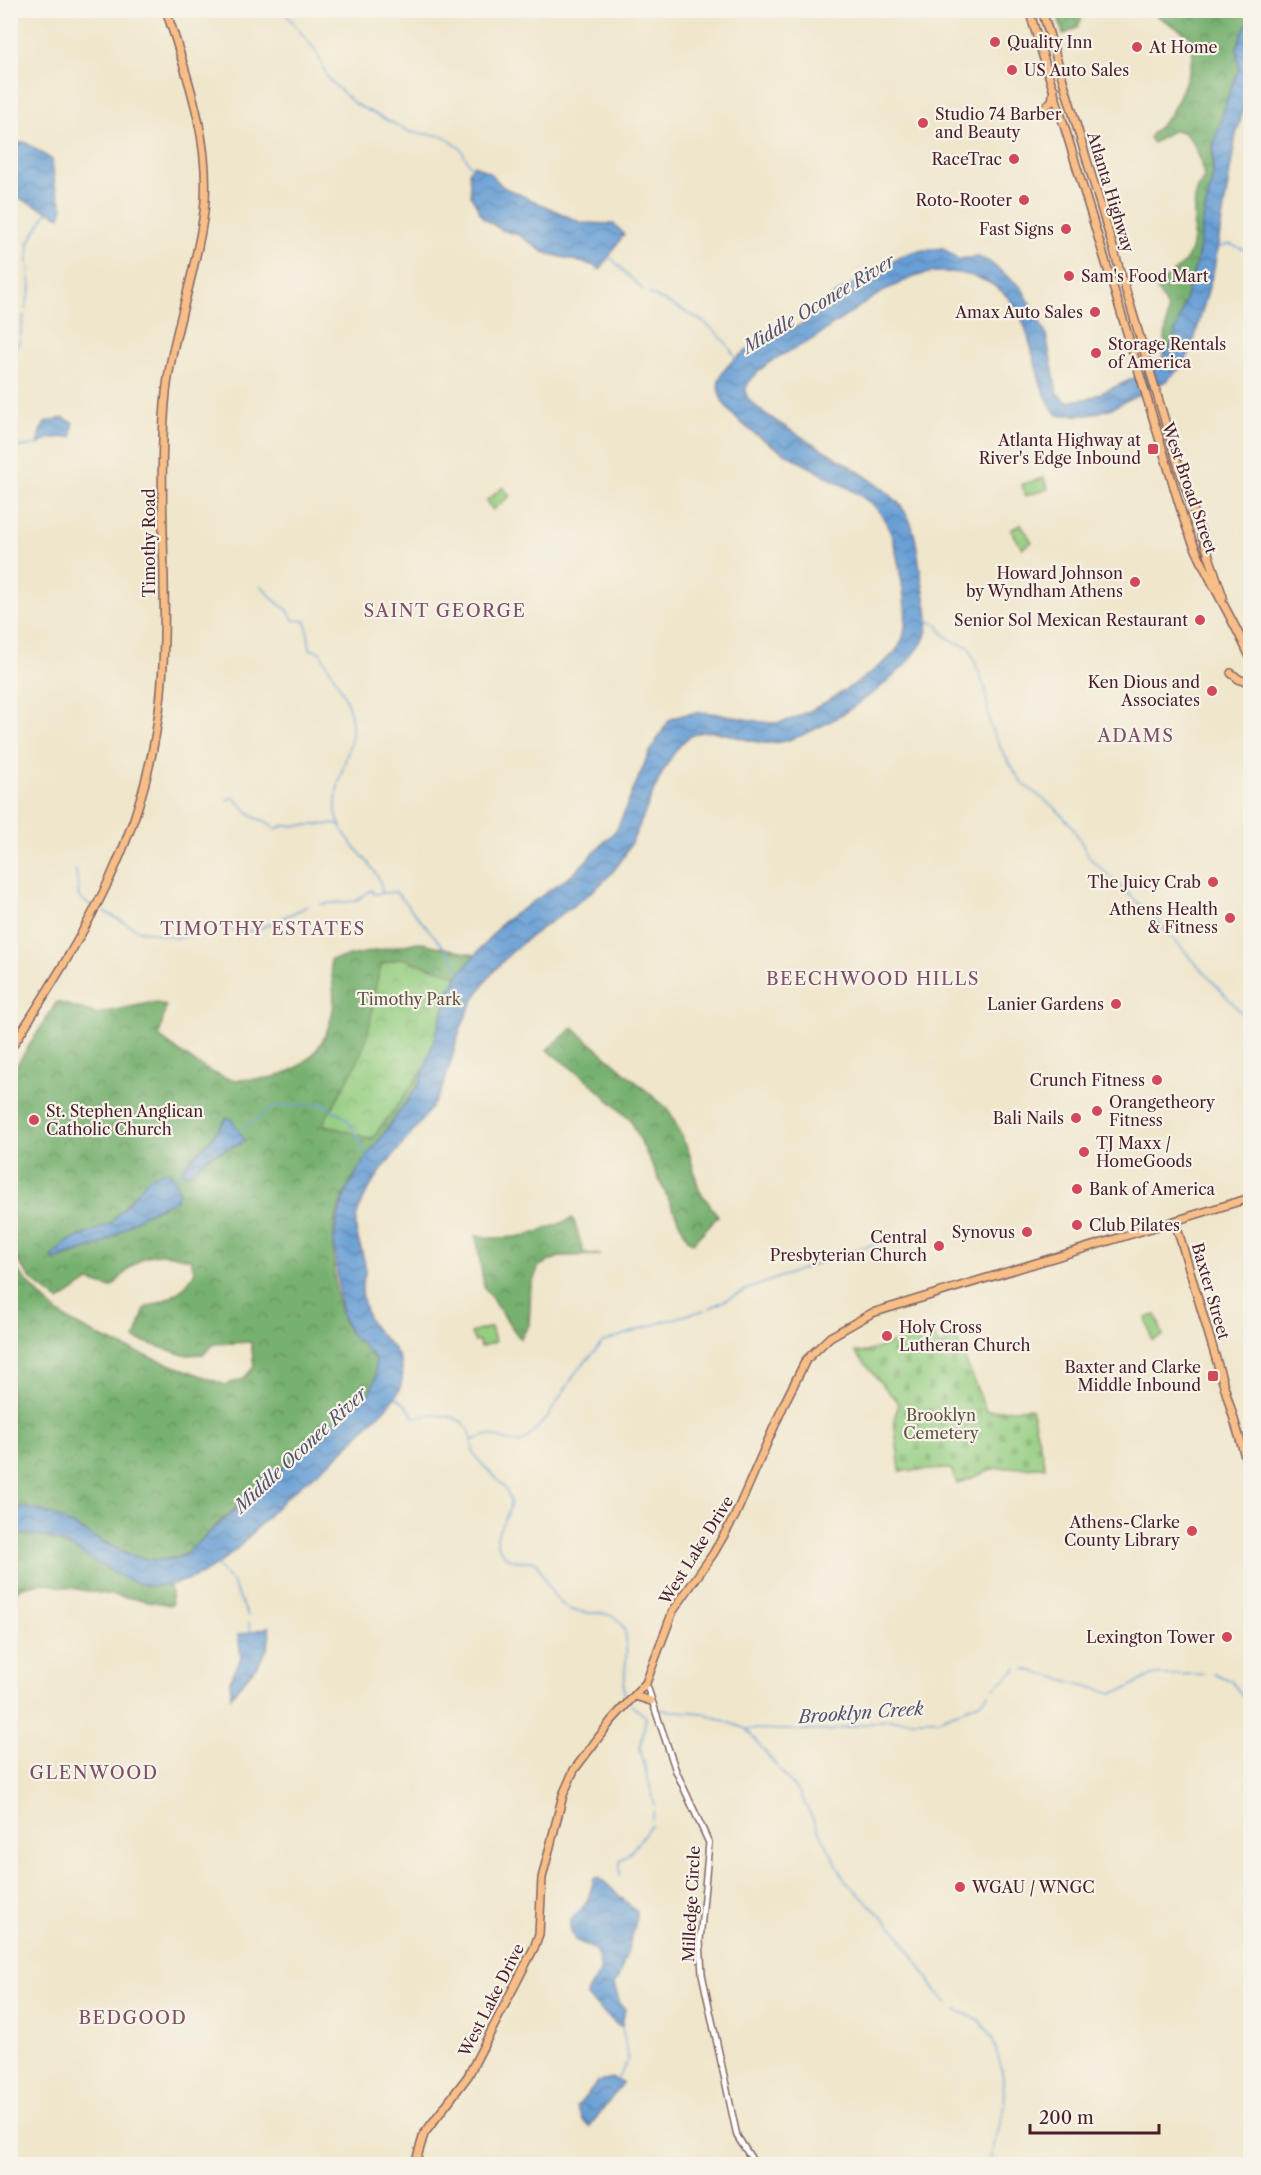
<svg xmlns="http://www.w3.org/2000/svg" width="1261" height="2175" viewBox="0 0 1261 2175" font-family="'Libre Caslon Text',serif">
	<style>
		.green { fill: #94ce81; stroke: #6f7656; stroke-width: 1.5 }
		.forest { fill: url(#forest-crowns); stroke: #60684d; stroke-width: 1.5; fill-rule: evenodd }
		.cemetery { fill: url(#cemetery-stones); stroke: #6f7656; stroke-width: 1.5 }
		.park { fill: url(#park-crowns); stroke: #6f7656; stroke-width: 1.5 }
		.water { fill: url(#water-waves); stroke: #585f80; stroke-width: 1.5 }
		.lines { fill: none; stroke-linecap: round; stroke-linejoin: round }
		.stream { stroke: #679fd5; stroke-width: 1.5 }
		.minor-casing { stroke: #846563; stroke-width: 8 }
		.major-casing { stroke: #846563; stroke-width: 10 }
		.minor { stroke: #fff; stroke-width: 5 }
		.major { stroke: #f7be87; stroke-width: 7 }
		.poi-dot { fill: #d1495b; stroke: #f7f3e8; stroke-width: 2 }
		.labels { text-anchor: middle; stroke-width: 4.5; stroke-linejoin: round; paint-order: stroke }
		.poi-label { font-size: 16px; fill: #4a1f2b; stroke: #f7f3e8; text-anchor: end }
		.street-label { font-size: 16px; fill: #4a1f2b; stroke: #f7f3e8 }
		.park-label { font-size: 16px; fill: #605445; stroke: #f7f3e8 }
		.water-label { font-size: 18px; font-style: italic; fill: #56526f; stroke: #f7f3e8 }
		.neighbourhood-label { font-size: 18px; letter-spacing: 1.5px; fill: #7d506a; stroke: #f7f3e8 }
	</style>
	<defs>
		<pattern id="forest-crowns" width="20" height="18" patternUnits="userSpaceOnUse" patternTransform="scale(1.5)"><rect width="20" height="18" fill="#77b16f"/><path d="M2 6a3 3 0 1 1 6 0M12 15a3 3 0 1 1 6 0" fill="none" stroke="#648f5b"/></pattern>
		<pattern id="cemetery-stones" width="16" height="16" patternUnits="userSpaceOnUse" patternTransform="scale(1.5)"><rect width="16" height="16" fill="#94ce81"/><path d="M2 7V4a2 2 0 0 1 4 0v3zM10 15v-3a2 2 0 0 1 4 0v3z" fill="#81b070"/></pattern>
		<pattern id="park-crowns" width="20" height="18" patternUnits="userSpaceOnUse" patternTransform="scale(1.5)"><rect width="20" height="18" fill="#94ce81"/><path d="M2 6a3 3 0 1 1 6 0M12 15a3 3 0 1 1 6 0" fill="none" stroke="#81b070"/></pattern>
		<pattern id="water-waves" width="16" height="10" patternUnits="userSpaceOnUse" patternTransform="scale(1.5)"><rect width="16" height="10" fill="#679fd5"/><path d="M0 5q4-4 8 0t8 0" fill="none" stroke="#5781ad"/></pattern>
	</defs>
	<rect width="100%" height="100%" fill="#f7f3e8"/>
	<filter id="ink" filterUnits="userSpaceOnUse"><feTurbulence type="fractalNoise" baseFrequency=".0167" numOctaves="2"/><feDisplacementMap in="SourceGraphic" scale="12" xChannelSelector="R" yChannelSelector="G"/><feConvolveMatrix kernelMatrix="1 2 1 2 8 2 1 2 1" color-interpolation-filters="sRGB"/></filter>
	<filter id="wash" filterUnits="userSpaceOnUse"><feTurbulence type="fractalNoise" baseFrequency=".008" numOctaves="4" result="noise"/><feDisplacementMap in="SourceGraphic" scale="24" xChannelSelector="R" yChannelSelector="G"/><feGaussianBlur stdDeviation="1.35" result="paint"/><feColorMatrix in="noise" values="0 0 0 0 0 0 0 0 0 0 0 0 0 0 0 0 0 1.4 0 .05"/><feComposite in="paint" operator="in"/></filter>
	<g filter="url(#wash)">
		<rect width="100%" height="100%" fill="#efe6cb"/>
		<!-- green -->
		<g class="green">
			<path d="M1044,478L1048,489L1025,496L1022,484Z"/>
			<path d="M503,487L510,496L493,510L486,501Z"/>
			<path d="M1021,524L1032,542L1022,548L1011,530Z"/>
			<path d="M1156,1315L1163,1336L1152,1340L1146,1318Z"/>
		</g>
		<!-- forest -->
		<g class="forest">
			<path d="M1057,11V10L1085,11L1077,28L1063,35Z"/>
			<path d="M1149,11H1250V21L1244,29L1237,47L1239,69L1229,93L1212,150L1213,176L1203,220L1198,257L1175,337L1163,358L1168,310L1156,287C1165,278 1182,268 1188,257C1200,233 1186,200 1204,178C1202,162 1194,131 1174,130L1153,143L1149,138C1154,129 1163,125 1168,117C1179,101 1200,54 1190,36Z"/>
			<path d="M418,942L475,955C467,966 457,976 451,988C436,1020 435,1057 418,1088C392,1135 339,1174 334,1232C332,1258 335,1294 342,1318C351,1346 395,1355 370,1391L223,1519L192,1550L177,1558L152,1561L137,1558L102,1541L11,1507L10,1262C29,1283 46,1306 70,1321C117,1349 174,1364 225,1385L243,1379L254,1367L251,1342L214,1344L204,1354L184,1355L135,1339L145,1308C167,1300 184,1293 195,1272L190,1259C147,1247 139,1257 111,1288L89,1281L59,1301L33,1281L11,1253V1074L57,1002L97,1014L154,1002L166,1006L159,1036C180,1052 204,1072 230,1079C237,1081 246,1079 253,1079C293,1079 323,1056 332,1015C336,998 332,978 330,960ZM227,1118L232,1120L241,1144L209,1156L189,1174L185,1165L210,1140ZM149,1178L163,1207L146,1213L102,1244L54,1260L52,1257L67,1242L110,1224Z"/>
			<path d="M573,1028L669,1110L689,1152L699,1190L718,1216L693,1243L687,1238L631,1121L590,1082L547,1050Z"/>
			<path d="M573,1218L584,1253L601,1255L561,1256L539,1266L531,1286L529,1325L520,1339L484,1287L476,1236C518,1242 535,1234 573,1218Z"/>
			<path d="M11,1534C21,1535 33,1534 44,1537C85,1546 125,1591 170,1585L172,1605L41,1583L22,1587L11,1595Z"/>
		</g>
		<!-- cemetery -->
		<path class="cemetery" d="M934,1335L939,1346L957,1339L986,1411L1031,1408L1045,1467L996,1468L957,1484L951,1469L900,1471L894,1419L899,1404L855,1352H867L898,1341Z"/>
		<!-- park -->
		<g class="park">
			<path d="M401,958L458,976L450,989L427,1065L372,1139L323,1124C338,1096 358,1067 367,1037C374,1012 372,989 382,964Z"/>
			<path d="M491,1327L495,1342L481,1347L479,1341L475,1342L471,1333Z"/>
		</g>
		<!-- water -->
		<g class="water">
			<path d="M1250,21V88L1236,135L1214,269L1191,351L1180,368L1166,381L1112,408L1089,415H1057C1024,375 1042,303 981,279C965,273 940,269 924,274C886,284 847,316 814,338C795,350 771,357 756,374C751,379 744,387 746,394C751,417 879,472 903,509C917,528 917,553 921,575C924,599 934,621 922,643C901,680 814,741 771,743C743,745 707,717 683,742C652,776 645,828 618,865C592,901 536,925 503,961C481,984 466,1010 457,1040C451,1059 448,1078 439,1095C416,1136 376,1166 359,1209C350,1231 362,1244 365,1265C367,1278 363,1274 362,1287C362,1297 365,1312 370,1321C379,1339 399,1345 402,1368C404,1380 400,1391 393,1400C386,1409 376,1416 368,1425C355,1438 342,1453 327,1465C315,1475 302,1483 290,1494C265,1516 244,1547 215,1566C201,1576 178,1585 161,1586C117,1588 86,1547 45,1537C34,1534 22,1535 11,1534V1507C76,1505 121,1579 183,1556L370,1391L376,1377L375,1358L348,1331L341,1312L334,1242L336,1223L346,1192L362,1164L420,1083L450,989L460,973L503,922L572,875L617,829L649,753L669,720C706,702 738,722 775,723C800,723 877,672 895,652C911,634 905,605 902,583C897,556 894,527 875,507C850,480 689,422 723,372C741,346 778,338 804,323C814,318 817,308 826,301C837,292 856,282 870,276C874,275 879,275 883,273C888,270 890,263 895,260C909,250 926,250 943,248L958,259L978,257L988,261L1022,288L1046,334L1057,393L1066,402L1090,398L1137,377L1158,362L1171,347L1198,257L1203,220L1213,176L1214,144L1229,93L1239,69L1237,47L1244,29Z"/>
			<path d="M25,142L52,160L55,186L63,208L60,217L21,199L11,190V144Z"/>
			<path d="M474,165L490,173L503,187L582,223L614,224L624,234L600,270L595,266L543,252L519,235L502,230L483,218L471,195L469,172Z"/>
			<path d="M64,418L73,423L72,437L50,438L37,445L40,431L46,422Z"/>
			<path d="M227,1118L232,1120L245,1141L209,1156L189,1174L182,1173L185,1165L210,1140Z"/>
			<path d="M170,1171L179,1191L176,1200L146,1213L102,1244L54,1260L51,1257L67,1242L110,1224L149,1178L157,1173Z"/>
			<path d="M269,1627C274,1658 246,1674 231,1697L230,1681L241,1658L238,1635Z"/>
			<path d="M599,1877L637,1912C638,1920 620,1978 614,1984L620,2005L625,2009L622,2026L617,2025L587,1997C589,1973 610,1984 595,1950L575,1940C562,1917 576,1919 586,1903C590,1896 592,1886 594,1879Z"/>
			<path d="M611,2078L623,2083L589,2127L583,2121L577,2107L598,2082Z"/>
		</g>
		<g class="lines">
			<!-- stream -->
			<g class="stream">
				<path d="M283,10L316,51L328,79L355,104L410,132L444,136L461,149L471,167"/>
				<path d="M1218,248L1229,244L1250,252"/>
				<path d="M610,257L643,290"/>
				<path d="M648,293C683,311 718,322 736,359"/>
				<path d="M25,309L31,287L28,261L29,242L47,212"/>
				<path d="M10,352L19,343L24,315"/>
				<path d="M10,448L34,445"/>
				<path d="M261,586C268,591 268,594 274,600C283,609 287,605 293,620L306,621L310,649L320,652C332,675 355,704 352,733C349,758 334,782 336,810C339,844 381,863 382,893L396,892L454,959L460,973"/>
				<path d="M927,620L938,625C943,639 956,642 969,647L985,688L990,726L1002,751L1022,783L1055,808L1072,826L1090,858L1154,918L1250,1022"/>
				<path d="M227,800L233,797L253,817L267,822L276,829L283,826L337,824L342,826"/>
				<path d="M76,870L79,897L91,906"/>
				<path d="M321,904L356,901L371,890L374,894L382,893"/>
				<path d="M105,912L138,930L176,938L184,937L208,925L244,932L259,929L308,906"/>
				<path d="M238,1132L276,1106L324,1104L347,1119L360,1140L368,1162"/>
				<path d="M174,1178L183,1172"/>
				<path d="M852,1251L884,1241"/>
				<path d="M710,1308L746,1290L842,1254"/>
				<path d="M394,1395L406,1405L414,1417C433,1414 464,1412 471,1435C473,1442 471,1451 476,1457C484,1469 508,1485 510,1500C512,1520 487,1531 502,1552C510,1565 524,1559 536,1562C544,1577 552,1598 567,1608C585,1619 615,1604 624,1629C630,1645 623,1679 624,1698"/>
				<path d="M473,1440L489,1435L516,1443L525,1441L548,1416L577,1371L603,1342L665,1321L705,1310"/>
				<path d="M215,1564L232,1582L248,1616"/>
				<path d="M249,1623L250,1632"/>
				<path d="M1025,1669L1112,1693L1124,1690L1152,1675L1204,1674"/>
				<path d="M1214,1673L1231,1681L1250,1705"/>
				<path d="M994,1688L1017,1668"/>
				<path d="M631,1705L645,1716"/>
				<path d="M660,1710L703,1713L746,1729L829,1731L886,1720H938L979,1703L989,1694"/>
				<path d="M646,1717L640,1749L655,1805"/>
				<path d="M746,1729L800,1794L845,1880L897,1932L937,1992L948,2003"/>
				<path d="M652,1819L654,1811"/>
				<path d="M620,1875V1861C632,1854 641,1837 651,1825"/>
				<path d="M956,2010L980,2020L993,2040L1002,2070L1005,2105L989,2164"/>
				<path d="M617,2080L628,2060L622,2026"/>
			</g>
		</g>
	</g>
	<g filter="url(#ink)">
		<g class="lines">
			<!-- minor casing -->
			<g class="minor-casing">
				<path id="minor" d="M646,1683L676,1771L709,1843L700,1940L702,1974L737,2136L755,2164"/>
			</g>
			<!-- major casing -->
			<g class="major-casing">
				<g id="major">
					<path d="M1029,10L1184,520C1201,568 1229,611 1250,657"/>
					<path d="M1042,10L1179,468L1223,597"/>
					<path d="M1041,110L1052,101L1054,89"/>
					<path d="M1231,673L1240,680L1250,681"/>
					<path d="M10,1050C85,932 148,836 161,693C170,597 157,500 165,404C170,338 196,277 204,212C212,143 187,75 166,10"/>
					<path d="M1175,1221L1250,1473"/>
					<path d="M635,1696L651,1701"/>
					<path d="M415,2164L424,2134L468,2076L534,1948L539,1934L542,1878L563,1795L574,1770L611,1721L646,1683L673,1611L713,1554L735,1516L785,1402L806,1360L830,1337L872,1313L1250,1198"/>
				</g>
			</g>
			<!-- minor -->
			<use href="#minor" class="minor"/>
			<!-- major -->
			<use href="#major" class="major"/>
		</g>
	</g>
	<!-- markers -->
	<g class="poi-dot">
		<circle cx="995" cy="42" r="6"/>
		<circle cx="1137" cy="47" r="6"/>
		<circle cx="1012" cy="70" r="6"/>
		<circle cx="923" cy="123" r="6"/>
		<circle cx="1014" cy="159" r="6"/>
		<circle cx="1024" cy="200" r="6"/>
		<circle cx="1066" cy="229" r="6"/>
		<circle cx="1069" cy="276" r="6"/>
		<circle cx="1095" cy="312" r="6"/>
		<circle cx="1096" cy="353" r="6"/>
		<rect x="1147" y="443" width="12" height="12" rx="3"/>
		<circle cx="1135" cy="582" r="6"/>
		<circle cx="1200" cy="620" r="6"/>
		<circle cx="1212" cy="691" r="6"/>
		<circle cx="1213" cy="882" r="6"/>
		<circle cx="1230" cy="918" r="6"/>
		<circle cx="1116" cy="1004" r="6"/>
		<circle cx="1157" cy="1080" r="6"/>
		<circle cx="1097" cy="1111" r="6"/>
		<circle cx="1076" cy="1118" r="6"/>
		<circle cx="34" cy="1120" r="6"/>
		<circle cx="1084" cy="1152" r="6"/>
		<circle cx="1077" cy="1189" r="6"/>
		<circle cx="1077" cy="1225" r="6"/>
		<circle cx="1027" cy="1232" r="6"/>
		<circle cx="939" cy="1246" r="6"/>
		<circle cx="887" cy="1336" r="6"/>
		<rect x="1207" y="1370" width="12" height="12" rx="3"/>
		<circle cx="1192" cy="1531" r="6"/>
		<circle cx="1227" cy="1637" r="6"/>
		<circle cx="960" cy="1887" r="6"/>
	</g>
	<g class="labels">
		<!-- poi labels -->
		<g class="poi-label">
			<text x="1007" y="48" text-anchor="start">Quality Inn</text>
			<text x="1149" y="53" text-anchor="start">At Home</text>
			<text x="1024" y="76" text-anchor="start">US Auto Sales</text>
			<text x="935" y="120" text-anchor="start">Studio 74 Barber<tspan x="935" dy="18">and Beauty</tspan></text>
			<text x="1002" y="165">RaceTrac</text>
			<text x="1012" y="206">Roto-Rooter</text>
			<text x="1054" y="235">Fast Signs</text>
			<text x="1081" y="282" text-anchor="start">Sam's Food Mart</text>
			<text x="1083" y="318">Amax Auto Sales</text>
			<text x="1108" y="350" text-anchor="start">Storage Rentals<tspan x="1108" dy="18">of America</tspan></text>
			<text x="1141" y="446">Atlanta Highway at<tspan x="1141" dy="18">River's Edge Inbound</tspan></text>
			<text x="1123" y="579">Howard Johnson<tspan x="1123" dy="18">by Wyndham Athens</tspan></text>
			<text x="1188" y="626">Senior Sol Mexican Restaurant</text>
			<text x="1200" y="688">Ken Dious and<tspan x="1200" dy="18">Associates</tspan></text>
			<text x="1201" y="888">The Juicy Crab</text>
			<text x="1218" y="915">Athens Health<tspan x="1218" dy="18">&amp; Fitness</tspan></text>
			<text x="1104" y="1010">Lanier Gardens</text>
			<text x="1145" y="1086">Crunch Fitness</text>
			<text x="1109" y="1108" text-anchor="start">Orangetheory<tspan x="1109" dy="18">Fitness</tspan></text>
			<text x="46" y="1117" text-anchor="start">St. Stephen Anglican<tspan x="46" dy="18">Catholic Church</tspan></text>
			<text x="1064" y="1124">Bali Nails</text>
			<text x="1096" y="1149" text-anchor="start">TJ Maxx /<tspan x="1096" dy="18">HomeGoods</tspan></text>
			<text x="1089" y="1195" text-anchor="start">Bank of America</text>
			<text x="1089" y="1231" text-anchor="start">Club Pilates</text>
			<text x="1015" y="1238">Synovus</text>
			<text x="927" y="1243">Central<tspan x="927" dy="18">Presbyterian Church</tspan></text>
			<text x="899" y="1333" text-anchor="start">Holy Cross<tspan x="899" dy="18">Lutheran Church</tspan></text>
			<text x="1201" y="1373">Baxter and Clarke<tspan x="1201" dy="18">Middle Inbound</tspan></text>
			<text x="1180" y="1528">Athens-Clarke<tspan x="1180" dy="18">County Library</tspan></text>
			<text x="1215" y="1643">Lexington Tower</text>
			<text x="972" y="1893" text-anchor="start">WGAU / WNGC</text>
		</g>
		<!-- street labels -->
		<g class="street-label">
			<text transform="translate(1111 192) rotate(73)" y="6">Atlanta Highway</text>
			<text transform="translate(1190 488) rotate(71)" y="6">West Broad Street</text>
			<text transform="translate(149 543) rotate(-90)" y="6">Timothy Road</text>
			<text transform="translate(1211 1291) rotate(74)" y="6">Baxter Street</text>
			<text transform="translate(696 1550) rotate(-58)" y="6">West Lake Drive</text>
			<text transform="translate(691 1904) rotate(-87)" y="6">Milledge Circle</text>
			<text transform="translate(491 2000) rotate(-63)" y="6">West Lake Drive</text>
		</g>
		<!-- park labels -->
		<g class="park-label">
			<text x="409" y="1005">Timothy Park</text>
			<text x="941" y="1421">Brooklyn<tspan x="941" dy="18">Cemetery</tspan></text>
		</g>
		<!-- water labels -->
		<g class="water-label">
			<text transform="translate(819 304) rotate(-31)" y="6">Middle Oconee River</text>
			<text transform="translate(301 1450) rotate(-43)" y="6">Middle Oconee River</text>
			<text transform="translate(861 1713) rotate(-4)" y="6">Brooklyn Creek</text>
		</g>
		<!-- neighbourhood labels -->
		<g class="neighbourhood-label">
			<text x="445" y="617">SAINT GEORGE</text>
			<text x="1136" y="742">ADAMS</text>
			<text x="263" y="935">TIMOTHY ESTATES</text>
			<text x="873" y="985">BEECHWOOD HILLS</text>
			<text x="94" y="1779">GLENWOOD</text>
			<text x="133" y="2024">BEDGOOD</text>
		</g>
	</g>
	<!-- margin -->
	<rect width="1261" height="2175" fill="none" stroke="#f7f3e8" stroke-width="36"/>
	<!-- scale -->
	<path d="M1030 2124v9h129v-9" fill="none" stroke="#4a1f2b" stroke-width="3"/>
	<text x="1039" y="2124" font-size="18" fill="#4a1f2b" stroke="#f7f3e8" stroke-width="4.5" paint-order="stroke">200 m</text>
</svg>
